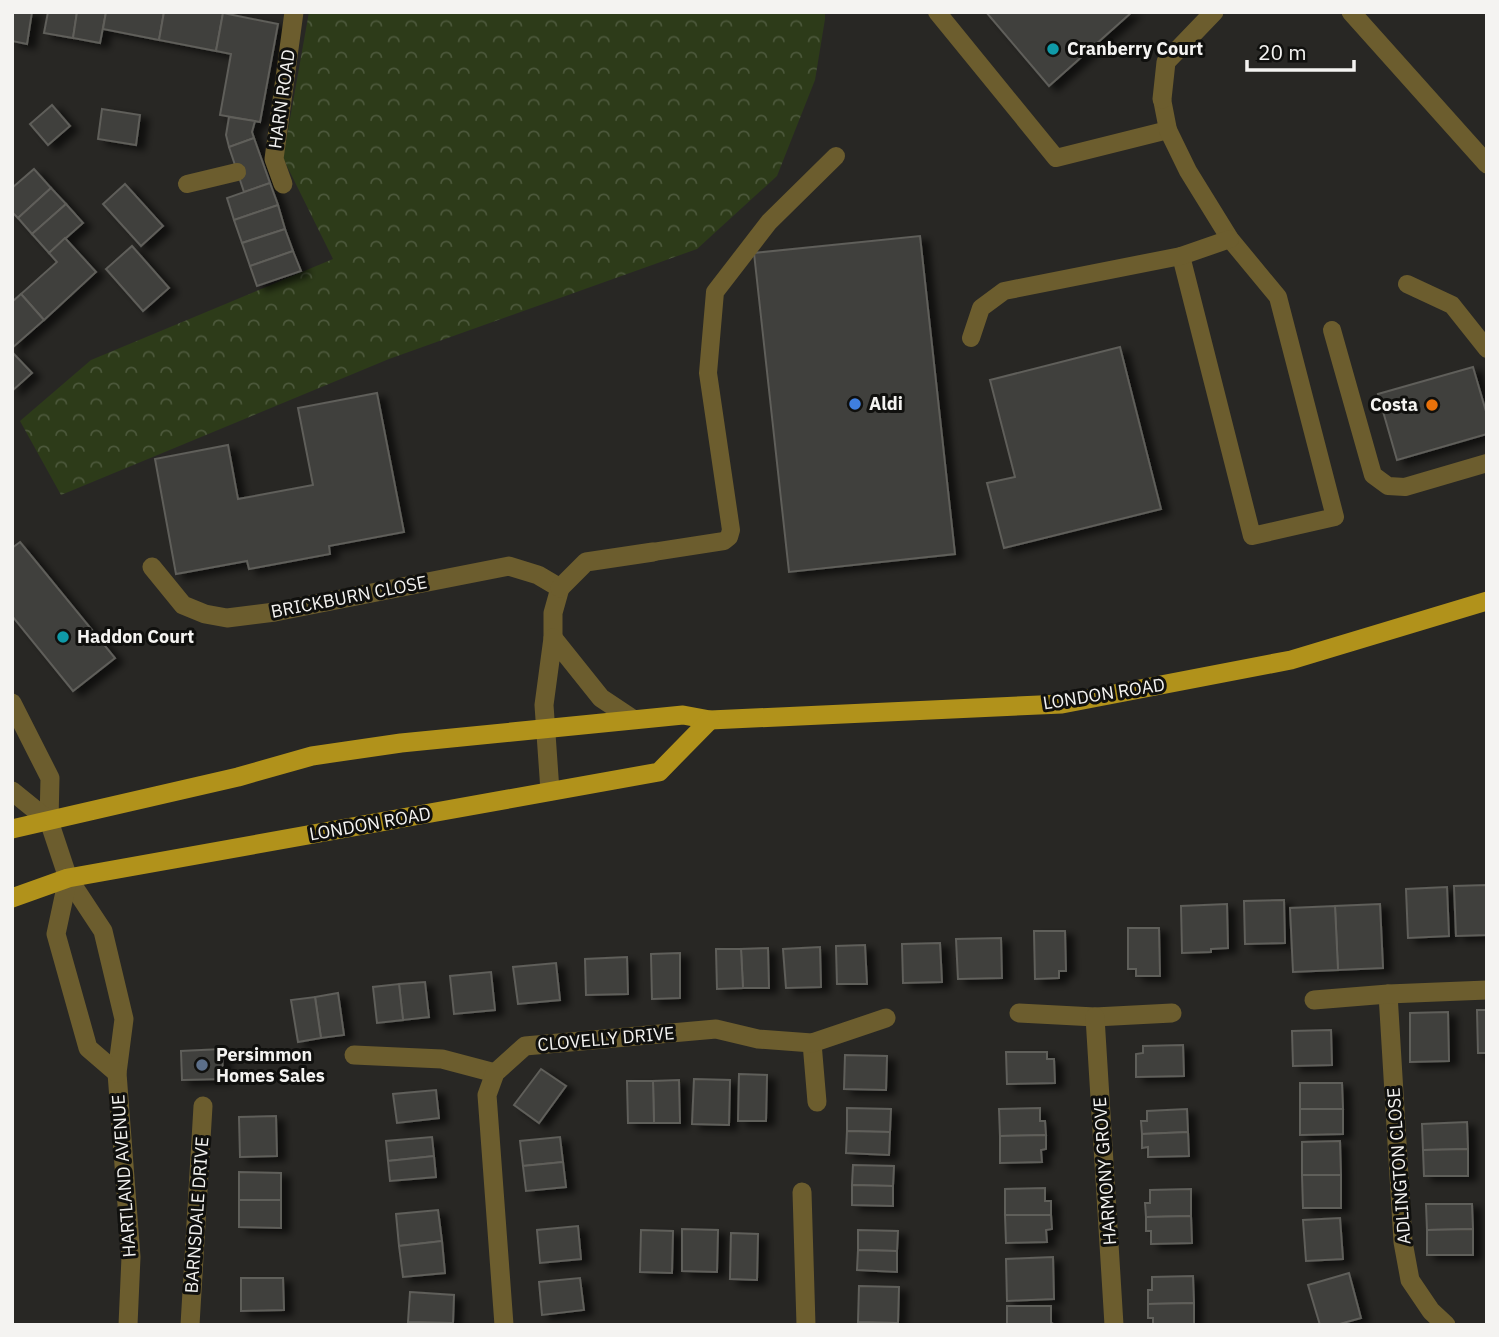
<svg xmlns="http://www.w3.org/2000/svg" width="1499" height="1337" viewBox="0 0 1499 1337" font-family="'IBM Plex Sans',sans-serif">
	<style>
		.forest { fill: url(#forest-crowns) }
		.building { fill: #403f3c; stroke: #5f5e5a; stroke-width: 2; filter: url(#shadow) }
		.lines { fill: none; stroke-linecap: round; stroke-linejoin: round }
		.service { stroke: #6c5d2e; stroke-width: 18 }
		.minor { stroke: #6c5d2e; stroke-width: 19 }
		.tertiary { stroke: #6c5d2e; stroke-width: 19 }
		.primary { stroke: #b1921b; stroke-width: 19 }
		.culture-dot { fill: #0f9aa8; stroke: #10100e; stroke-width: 2.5 }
		.shop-dot { fill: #3f7fe0; stroke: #10100e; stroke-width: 2.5 }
		.food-dot { fill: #e8710a; stroke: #10100e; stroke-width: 2.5 }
		.service-dot { fill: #5c6f8a; stroke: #10100e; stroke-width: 2.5 }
		.labels { text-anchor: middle; stroke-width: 6; stroke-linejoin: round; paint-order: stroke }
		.poi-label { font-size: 18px; font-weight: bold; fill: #f4f3f1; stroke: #10100e; text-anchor: start }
		.street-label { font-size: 18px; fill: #f4f3f1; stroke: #10100e }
	</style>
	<defs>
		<pattern id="forest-crowns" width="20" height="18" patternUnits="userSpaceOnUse" patternTransform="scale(1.75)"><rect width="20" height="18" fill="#2d3b19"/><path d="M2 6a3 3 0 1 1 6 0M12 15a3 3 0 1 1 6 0" fill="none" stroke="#4c583b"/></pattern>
		<filter id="shadow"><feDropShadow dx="8" dy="4.5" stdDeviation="3.5" flood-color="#0009"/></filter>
	</defs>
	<rect width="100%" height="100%" fill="#282724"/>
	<!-- forest -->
	<path class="forest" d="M309,12H825V19L815,80L777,176L697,249L389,359L61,495L20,421L91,360L333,259L283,158Z"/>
	<!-- building -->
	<g class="building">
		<path d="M12,12H32L27,44L12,41Z"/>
		<path d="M48,12H77L73,38L44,33Z"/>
		<path d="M77,12H106L100,43L73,38Z"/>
		<path d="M106,12H164L159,40L103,29Z"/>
		<path d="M164,12L223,13L216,51L159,40Z"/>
		<path d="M986,12H1132L1049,86Z"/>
		<path d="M223,13L278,24L260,122L220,115L231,54L216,51Z"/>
		<path d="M52,105L70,126L48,145L30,124Z"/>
		<path d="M102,109L140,115L136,145L98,139Z"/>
		<path d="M229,117L255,121L252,132L254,138L229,147L226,135Z"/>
		<path d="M254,138L270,183L244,192L229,147Z"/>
		<path d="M34,169L51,188L18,218L12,212V188Z"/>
		<path d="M270,183L278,205L234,220L227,198Z"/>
		<path d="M125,184L163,226L141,246L103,204Z"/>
		<path d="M51,188L66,204L32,234L18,218Z"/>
		<path d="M66,204L83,223L49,253L32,234Z"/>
		<path d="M278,205L285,229L242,243L234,220Z"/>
		<path d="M285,229L293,251L250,266L242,243Z"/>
		<path d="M920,236L955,554L789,572L754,253Z"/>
		<path d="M65,238L96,272L44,320L21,294L57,262L49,253Z"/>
		<path d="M132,246L169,288L143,311L106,269Z"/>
		<path d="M293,251L301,271L257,286L250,266Z"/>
		<path d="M21,294L44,320L12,348V302Z"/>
		<path d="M1120,347L1161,509L1004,548L987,483L1015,477L990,380Z"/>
		<path d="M12,352L32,373L12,391Z"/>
		<path d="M1473,367L1487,415V434L1397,460L1378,394Z"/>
		<path d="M377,393L404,532L329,546L330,554L249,569L247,561L176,574L155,459L228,445L238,499L313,485L298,408Z"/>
		<path d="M20,542L115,658L73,691L12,616V548Z"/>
		<path d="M1487,885V935L1456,936L1454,886Z"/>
		<path d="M1447,887L1449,936L1408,938L1406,889Z"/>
		<path d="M1284,900L1285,943L1245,944L1244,901Z"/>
		<path d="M1227,904L1228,948L1211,949V952L1182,953L1181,906Z"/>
		<path d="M1380,904L1383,968L1338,970L1335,906Z"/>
		<path d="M1335,906L1338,970L1293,972L1290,908Z"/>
		<path d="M1128,928H1159L1160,976H1136V969H1128Z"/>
		<path d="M1034,931H1065L1066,971H1059V978L1035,979Z"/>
		<path d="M1001,938L1002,978L958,979L956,939Z"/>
		<path d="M940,943L942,982L903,983L902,944Z"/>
		<path d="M865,945L867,984H837L836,946Z"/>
		<path d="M820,947L821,987L786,988L783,949Z"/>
		<path d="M768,948L769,988H743L741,949Z"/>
		<path d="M716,949H741L743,988L717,989Z"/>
		<path d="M680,953V998L652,999L651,954Z"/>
		<path d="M627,957L628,994L586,995L585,959Z"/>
		<path d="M556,963L560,1000L518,1004L513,967Z"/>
		<path d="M491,972L495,1010L454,1014L450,976Z"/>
		<path d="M425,982L429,1017L403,1020L399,984Z"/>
		<path d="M399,984L403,1020L377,1023L373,987Z"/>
		<path d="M338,993L344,1035L321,1038L315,997Z"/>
		<path d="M315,997L321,1038L298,1042L291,1000Z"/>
		<path d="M1477,1010H1487V1053H1478Z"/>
		<path d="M1448,1012L1449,1061L1410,1062V1013Z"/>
		<path d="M1331,1030L1332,1065L1293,1066L1292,1031Z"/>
		<path d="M1183,1045L1184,1076L1136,1077V1054L1143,1053V1046Z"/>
		<path d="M222,1049L223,1079L182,1080L181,1051Z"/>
		<path d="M1006,1052H1047V1059H1054L1055,1083L1007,1084Z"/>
		<path d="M845,1055L887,1056L886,1090L844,1089Z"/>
		<path d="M541,1069L566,1086L539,1123L514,1105Z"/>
		<path d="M739,1074L767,1075L766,1121H738Z"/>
		<path d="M694,1079L730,1080L729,1125L692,1124Z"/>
		<path d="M679,1080L680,1123H654L653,1081Z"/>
		<path d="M627,1081H653L654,1123H628Z"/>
		<path d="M1300,1083H1342L1343,1109H1300Z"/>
		<path d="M436,1090L439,1118L397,1123L393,1094Z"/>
		<path d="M847,1108L891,1109L890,1132L847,1131Z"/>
		<path d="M1040,1108V1121H1045L1046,1135L1000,1136L999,1109Z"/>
		<path d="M1187,1109L1188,1132L1142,1134L1141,1121H1147V1111Z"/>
		<path d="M1300,1109H1343V1134L1300,1135Z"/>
		<path d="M276,1116L277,1156L240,1157L239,1117Z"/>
		<path d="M1467,1122L1468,1149L1423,1150L1422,1124Z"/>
		<path d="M847,1131L890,1132L889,1155L846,1153Z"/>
		<path d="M1188,1132L1189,1156L1148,1157V1147L1142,1148V1134Z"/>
		<path d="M1046,1135V1149L1041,1150L1042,1162L1000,1163V1136Z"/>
		<path d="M432,1137L434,1156L388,1161L386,1141Z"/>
		<path d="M560,1137L563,1162L523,1166L520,1141Z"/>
		<path d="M1340,1141L1341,1175H1302V1142Z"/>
		<path d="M1468,1149V1176H1424L1423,1150Z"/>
		<path d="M434,1156L436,1177L390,1181L388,1161Z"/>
		<path d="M563,1162L566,1187L526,1191L523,1166Z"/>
		<path d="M853,1165L894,1166L893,1186L852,1185Z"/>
		<path d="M239,1172L281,1173V1200H239Z"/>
		<path d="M1302,1175H1341V1208H1303Z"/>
		<path d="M852,1185L893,1186V1206L852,1205Z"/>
		<path d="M1045,1188V1201H1051V1215H1005V1189Z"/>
		<path d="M1191,1189V1216L1146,1217L1145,1203H1150V1190Z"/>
		<path d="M239,1200H281V1228L239,1227Z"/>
		<path d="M1426,1204H1472L1473,1229L1427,1230Z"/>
		<path d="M438,1210L442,1241L399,1246L396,1214Z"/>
		<path d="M1005,1215H1051L1052,1229L1046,1230L1047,1242L1006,1243Z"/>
		<path d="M1191,1216L1192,1243L1151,1244V1231H1146V1217Z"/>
		<path d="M1340,1218L1343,1259L1306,1261L1303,1220Z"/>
		<path d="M578,1226L581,1259L540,1263L537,1230Z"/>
		<path d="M682,1229L718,1230L717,1272L682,1271Z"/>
		<path d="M1473,1229V1255H1427V1230Z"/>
		<path d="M641,1230L673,1231L672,1273L640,1272Z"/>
		<path d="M858,1230L898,1231L897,1251L858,1250Z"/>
		<path d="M731,1233L758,1234L757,1280L730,1279Z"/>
		<path d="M442,1241L445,1273L403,1277L399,1246Z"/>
		<path d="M858,1250L897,1251V1272L857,1270Z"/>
		<path d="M1053,1257L1054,1299L1007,1301L1006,1259Z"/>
		<path d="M1349,1273L1361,1318L1336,1325H1320L1308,1285Z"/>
		<path d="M1193,1276L1194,1303L1148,1304V1290H1152V1277Z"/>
		<path d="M241,1278H283L284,1310L241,1311Z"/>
		<path d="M580,1278L584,1310L542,1315L539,1282Z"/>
		<path d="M859,1286L899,1287L898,1323L858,1322Z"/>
		<path d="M410,1292L454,1295L453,1323L408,1322Z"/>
		<path d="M1194,1303V1325H1153V1318H1148V1304Z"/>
		<path d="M1007,1306H1051V1323L1055,1325H1007Z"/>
	</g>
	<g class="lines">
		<!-- service -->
		<g class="service">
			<path d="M937,12L1056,158L1168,130"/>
			<path d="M1162,99L1168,130L1188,171L1230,239L1278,297L1335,517L1252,536L1181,256"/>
			<path d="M187,184L237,172"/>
			<path d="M1407,284L1452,305L1487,349"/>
			<path d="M1332,330L1373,475L1388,486L1405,487L1487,463"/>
			<path d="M971,338L981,308L1004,291L1181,256L1230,239"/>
			<path d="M653,552L724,541L729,537L731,530L708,373L715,292L769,222L836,156"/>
		</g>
		<!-- minor -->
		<g class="minor">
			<path d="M1162,99L1166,62L1214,12"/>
			<path d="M283,184L274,159L294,12"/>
			<path d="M152,567L183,605L205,614L227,618L275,612L509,566L538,575L560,588L553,613V638"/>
			<path d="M560,588L586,562L653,552"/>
			<path d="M550,791L544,705L553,638L601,698L631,718"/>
			<path d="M1388,994L1403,1242L1410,1280L1431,1311L1446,1325"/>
			<path d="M1314,1000L1388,994L1487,990"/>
			<path d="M1019,1013L1095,1017L1172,1013"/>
			<path d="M1095,1017L1114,1325"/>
			<path d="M812,1043L817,1102"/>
			<path d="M354,1055L442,1059L495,1073"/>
			<path d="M802,1192L806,1325"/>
			<path d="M190,1325L203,1106"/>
			<path d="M504,1325L487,1095L495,1073L525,1046L716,1029L758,1039L812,1043L886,1018"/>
		</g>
		<!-- tertiary -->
		<g class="tertiary">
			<path d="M1351,12L1487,164"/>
			<path d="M12,703L50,778L49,821L68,878L103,931L124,1019L117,1073L131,1257L128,1325"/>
			<path d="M12,791L49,821"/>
			<path d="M68,878L56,934L88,1048L117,1073"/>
		</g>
		<!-- primary -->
		<g class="primary">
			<path d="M12,829L238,777L312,756L401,743L683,715L710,720L1062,704L1291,660L1487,601"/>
			<path d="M12,898L68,878L659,772L710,720"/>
		</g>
	</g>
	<!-- markers -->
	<g class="culture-dot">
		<circle cx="1053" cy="49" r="7"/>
		<circle cx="63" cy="637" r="7"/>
	</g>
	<circle class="shop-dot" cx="855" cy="404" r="7"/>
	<circle class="food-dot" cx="1432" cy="405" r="7"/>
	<circle class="service-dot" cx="202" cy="1065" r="7"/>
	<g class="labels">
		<!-- poi labels -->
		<g class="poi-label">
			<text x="1067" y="55">Cranberry Court</text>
			<text x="869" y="410">Aldi</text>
			<text x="1418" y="411" text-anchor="end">Costa</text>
			<text x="77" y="643">Haddon Court</text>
			<text x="216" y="1061">Persimmon<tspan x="216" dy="21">Homes Sales</tspan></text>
		</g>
		<!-- street labels -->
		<g class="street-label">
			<text transform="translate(282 99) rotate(-82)" y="6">HARN ROAD</text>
			<text transform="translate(349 597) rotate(-11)" y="6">BRICKBURN CLOSE</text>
			<text transform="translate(1104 694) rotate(-9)" y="6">LONDON ROAD</text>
			<text transform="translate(370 824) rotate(-10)" y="6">LONDON ROAD</text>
			<text transform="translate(606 1039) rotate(-5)" y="6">CLOVELLY DRIVE</text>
			<text transform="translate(1399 1166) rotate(-94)" y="6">ADLINGTON CLOSE</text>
			<text transform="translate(1105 1171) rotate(-94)" y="6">HARMONY GROVE</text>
			<text transform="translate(124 1176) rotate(-94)" y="6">HARTLAND AVENUE</text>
			<text transform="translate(197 1215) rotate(-86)" y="6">BARNSDALE DRIVE</text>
		</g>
	</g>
	<!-- border -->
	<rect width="1499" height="1337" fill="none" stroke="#f4f3f1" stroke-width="28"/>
	<!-- scale -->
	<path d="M1247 60v10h107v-10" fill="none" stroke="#f4f3f1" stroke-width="3.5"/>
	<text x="1258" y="60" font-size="21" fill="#f4f3f1" stroke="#10100e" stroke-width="5" paint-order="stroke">20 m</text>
</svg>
